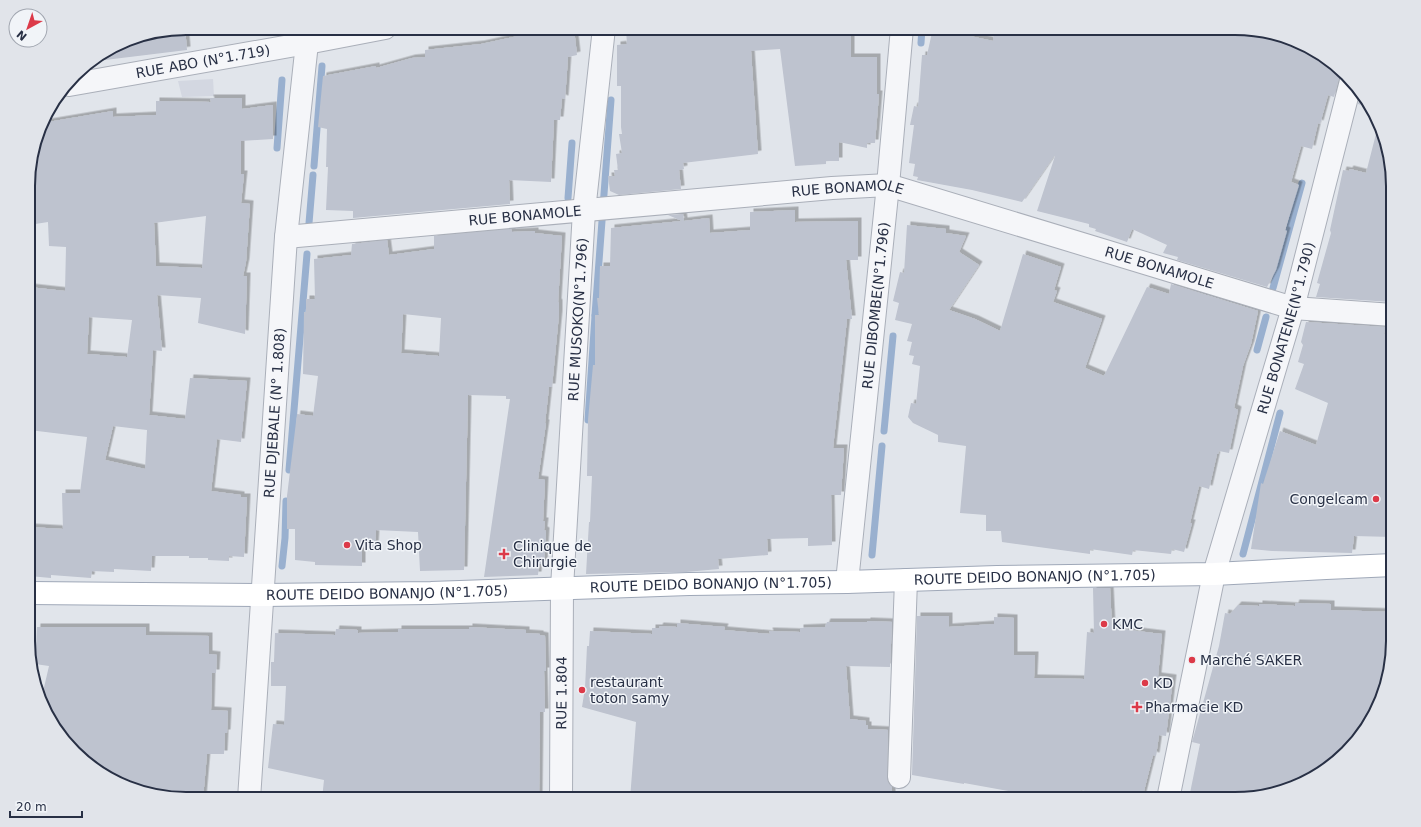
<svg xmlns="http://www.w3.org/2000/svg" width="1421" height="827" viewBox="0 0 1421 827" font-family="'DejaVu Sans',sans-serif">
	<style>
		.built { fill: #d3d7e1 }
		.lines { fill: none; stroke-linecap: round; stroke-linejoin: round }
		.stream { stroke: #99b0cf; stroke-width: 7 }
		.building { fill: #bec3cf; fill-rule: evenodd; filter: url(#shadow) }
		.minor-casing { stroke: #aaafb9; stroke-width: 24 }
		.major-casing { stroke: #9fa8b8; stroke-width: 24 }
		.minor { stroke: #f5f6f9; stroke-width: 22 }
		.major { stroke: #fff; stroke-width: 22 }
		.poi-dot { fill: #dc3a49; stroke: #f1f4f8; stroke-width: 1.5 }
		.labels { text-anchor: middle; stroke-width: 3; stroke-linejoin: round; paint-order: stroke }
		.street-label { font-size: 14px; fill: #283045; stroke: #f1f4f8 }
		.poi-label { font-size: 14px; fill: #283045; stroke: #f1f4f8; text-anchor: start }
		.rim { fill: none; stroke: #283045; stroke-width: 2 }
	</style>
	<defs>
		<filter id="shadow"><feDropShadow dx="3.5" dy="-3.5" stdDeviation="0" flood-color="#0004"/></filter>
	</defs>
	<rect width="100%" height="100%" fill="#e1e5eb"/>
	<!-- built -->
	<path class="built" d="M213,79L214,96L182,97L178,81Z"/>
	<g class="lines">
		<!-- stream -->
		<g class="stream">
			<path d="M921,43L922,28"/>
			<path d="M277,148L282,80"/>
			<path d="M314,166L322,66"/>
			<path d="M568,198L572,143"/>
			<path d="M309,223L313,175"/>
			<path d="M1273,288L1302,183"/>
			<path d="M595,315L611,100"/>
			<path d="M1257,350L1266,317"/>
			<path d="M588,420L595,316"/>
			<path d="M884,431L893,336"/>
			<path d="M289,470L307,254"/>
			<path d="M1243,554L1280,413"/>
			<path d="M872,555L882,446"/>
			<path d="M282,566L285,538L286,501"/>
		</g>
	</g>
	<!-- building -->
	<g class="building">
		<path d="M185,28L187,50L105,60L104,54L126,40Z"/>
		<path d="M650,28H851V57H877V94H879L875,143H867V148L839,142V161H826V164L795,166L780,49L751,51L758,154L683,163L684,169L679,170L681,189L619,195L610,191L608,176H615L614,170H618L616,154L622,153L619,134H622L621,127V86H617V45L627,44L626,30Z"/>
		<path d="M933,28L993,41L994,28H1235L1276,33L1314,49L1343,72L1339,78L1334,97L1328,95L1320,124L1318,123L1312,149L1301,146L1291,182L1299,185L1285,230L1287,231L1276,270L1267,287L1177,260L1178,257L1163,253L1167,245L1132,229L1127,242L1095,231L1096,229L1089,227V224L1037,211L1055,156H1054L1022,202L972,190L917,180L918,177L913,176L915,164L909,163L914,125H910L914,106L918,107L922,55H927Z"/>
		<path d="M574,29L577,55L568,57L565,99L562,98L560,120H554L551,182L509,180L510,204L353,218V211L326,210L328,167H326L327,129L318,127L323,76L376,66V68L412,58L425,57V50L481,44L518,36Z"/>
		<path d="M1361,93L1372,107V108L1358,104Z"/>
		<path d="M210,98H242V109L273,105V139L241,141V174H244L241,203L250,204L246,262L243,276H247L245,334L198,323L201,298L157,295L162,351L153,350L149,415L185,419L190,378L247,381L241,442L217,439L211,491L241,495V497H247L244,557L229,556V561L208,560V558H189V556H152L151,571L114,569V572L92,571L91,578L51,575V578L29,576V527L63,529L62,493H80L87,437L29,430V287L65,291L66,247L49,246L48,222L29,225V166L42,123L113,111V117L156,115V101L211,102ZM206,216L202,268L156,266L154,223ZM89,317L132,320L127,357L87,354ZM113,426L147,430L145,469L105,460Z"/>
		<path d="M1378,126L1393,176V297L1391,302L1316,297L1320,284L1317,283L1331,233L1330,230L1343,170L1349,171L1350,169L1366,173Z"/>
		<path d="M795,210V222L858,221V260H846L852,319H847L833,448H844L841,495H831L832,545L808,546V538L767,539L768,555L718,559L719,569L686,572L586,574L589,522H590L592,476H587L588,420L593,365H595V315H599L597,298H599L600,266H610L611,228L682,221L668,215L683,214L684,221L709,218L710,233L750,230V212Z"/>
		<path d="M907,225L946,229V233L966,236L959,252L979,265L949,310L975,319L1000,331L1023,254L1061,267L1054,290L1057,291L1053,302L1102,319L1085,368L1104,376L1147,287L1169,294L1171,284L1258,311L1251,344L1243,366L1234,408L1238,410L1229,453L1219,451L1218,454H1217L1209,489L1199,486L1190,523H1192L1184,552L1172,549L1171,554L1133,550L1132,555L1090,549V554L1002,542L1001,531H986V515L960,513L966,446L938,442V435L913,423L908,417L911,403L916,404L920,366L912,364L914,356L909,355L912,342L907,341L912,324L895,320L899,303L893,301L900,272L904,273Z"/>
		<path d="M511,229L512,232L535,231V233L562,236L558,303L559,302V314L552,387H549L545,423H546L538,479L545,480L543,521H545L544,530L546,531L544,564H539L538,575L484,577L510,399H506V396L468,395L464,570L420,571L418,532L376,530L375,548L362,547V566L315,565V562L295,560V529H287V496L297,414L313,416L318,376L303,374L304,312H306V299H315L314,259L351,255L352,244L387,240L389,255L434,249V236ZM403,314L441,318L439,356L401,353Z"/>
		<path d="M1306,322L1386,327L1384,334H1393V537L1354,536L1352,553L1272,551L1251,549L1261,483L1263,484L1280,431L1316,445L1328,403L1295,389L1304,364L1298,362L1303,345L1301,342Z"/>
		<path d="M1093,588H1110L1112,628L1162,634L1158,676L1173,678L1166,736L1159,735L1156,756L1153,755L1142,799H1113L1081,790L1079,796L1063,791L1061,799H1053L964,783V784L912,775L917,616H949V627L994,624V617L1014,618V655H1035L1034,678L1084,679L1087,632L1094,633Z"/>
		<path d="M1296,603L1331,604V610L1393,612V651L1372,720L1346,753L1314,778L1245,799H1190L1191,793H1190L1200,744L1192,742L1219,646L1225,613L1230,614L1238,605L1259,606V604L1295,606Z"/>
		<path d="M867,621L892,622L890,667L846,666L850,719L866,721V725H868V729L888,730L887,777L888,782L892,787V799H809V792L767,796V791L730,792L729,799H630L636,722L582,707L585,688L587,646H589L590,631L652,634V628H659L660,626L677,627V623L725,627L724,630L770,634L769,631L800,632V628L825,627L827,622H867Z"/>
		<path d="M37,627H146V635L209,636V654L217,655L216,673H212L211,710L228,711L227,733H225L224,754H207L203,799H186L145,794L107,778L55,728L42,696L49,666L35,664Z"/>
		<path d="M469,627L526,630V633L540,634V635L545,636L546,671H544L545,712H540L539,799H322L324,780L268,768L273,724L284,725L286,686H271V662H274L275,633L335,635L336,629L358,630V633L398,632V629H469Z"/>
	</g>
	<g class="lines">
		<!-- minor casing -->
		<g class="minor-casing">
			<g id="minor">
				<path id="s1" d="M69,85L307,43L385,28"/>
				<path id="s2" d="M286,237L832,188L888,185L1293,308L1393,315"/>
				<path id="s3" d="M847,582L888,185L902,28"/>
				<path d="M899,777L906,580"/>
				<path id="s4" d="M249,799L286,237L307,43V28"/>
				<path id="s5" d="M561,799L562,588L584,211L604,28"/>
				<path id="s6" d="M1168,799L1214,574L1293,308L1351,81"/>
			</g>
		</g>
		<!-- major casing -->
		<g class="major-casing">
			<g id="major">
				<path id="s7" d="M29,593L263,595L431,593L689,584L847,582L997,577L1214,574L1326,568L1393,565"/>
			</g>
		</g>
		<!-- minor -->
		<use href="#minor" class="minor"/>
		<!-- major -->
		<use href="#major" class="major"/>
	</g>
	<!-- markers -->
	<g class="poi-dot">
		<circle cx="1376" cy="499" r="4"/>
		<circle cx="347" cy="545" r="4"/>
		<path d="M502 548h4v4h4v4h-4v4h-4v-4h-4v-4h4z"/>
		<circle cx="1104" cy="624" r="4"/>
		<circle cx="1192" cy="660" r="4"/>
		<circle cx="1145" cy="683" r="4"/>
		<circle cx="582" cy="690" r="4"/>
		<path d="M1135 701h4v4h4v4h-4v4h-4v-4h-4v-4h4z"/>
	</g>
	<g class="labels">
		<!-- street labels -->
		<g class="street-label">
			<text dy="5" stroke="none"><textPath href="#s1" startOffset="136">RUE ABO (N°1.719)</textPath></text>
			<text dy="5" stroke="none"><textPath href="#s2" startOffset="564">RUE BONAMOLE</textPath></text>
			<text dy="5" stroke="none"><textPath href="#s2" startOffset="240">RUE BONAMOLE</textPath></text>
			<text dy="5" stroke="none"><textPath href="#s2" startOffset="888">RUE BONAMOLE</textPath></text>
			<text dy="5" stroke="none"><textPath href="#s3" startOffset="278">RUE DIBOMBE(N°1.796)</textPath></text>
			<text dy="5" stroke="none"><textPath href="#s5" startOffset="480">RUE MUSOKO(N°1.796)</textPath></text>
			<text dy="5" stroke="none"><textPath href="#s6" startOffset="486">RUE BONATENE(N°1.790)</textPath></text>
			<text dy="5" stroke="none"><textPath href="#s4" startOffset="387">RUE DJEBALE (N° 1.808)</textPath></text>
			<text dy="5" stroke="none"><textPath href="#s7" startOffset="1006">ROUTE DEIDO BONANJO (N°1.705)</textPath></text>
			<text dy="5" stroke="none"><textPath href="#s7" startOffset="682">ROUTE DEIDO BONANJO (N°1.705)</textPath></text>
			<text dy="5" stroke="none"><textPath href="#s7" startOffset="358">ROUTE DEIDO BONANJO (N°1.705)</textPath></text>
			<text dy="5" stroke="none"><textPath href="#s5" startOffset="106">RUE 1.804</textPath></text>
		</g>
		<!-- poi labels -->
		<g class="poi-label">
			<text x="1368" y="504" text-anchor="end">Congelcam</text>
			<text x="355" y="550">Vita Shop</text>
			<text x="513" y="551">Clinique de<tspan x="513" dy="16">Chirurgie</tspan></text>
			<text x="1112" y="629">KMC</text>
			<text x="1200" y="665">Marché SAKER</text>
			<text x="590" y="687">restaurant<tspan x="590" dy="16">toton samy</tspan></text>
			<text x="1153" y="688">KD</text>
			<text x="1145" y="712">Pharmacie KD</text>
		</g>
	</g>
	<!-- crop -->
	<path d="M0 0H1421V827H0ZM186 35H1235A151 151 0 0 1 1386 186V641A151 151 0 0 1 1235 792H186A151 151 0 0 1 35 641V186A151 151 0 0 1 186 35Z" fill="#e1e4ea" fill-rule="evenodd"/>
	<path class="rim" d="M186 35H1235A151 151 0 0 1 1386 186V641A151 151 0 0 1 1235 792H186A151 151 0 0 1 35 641V186A151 151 0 0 1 186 35Z"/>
	<!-- north arrow -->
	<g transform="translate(28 28) rotate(220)"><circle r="19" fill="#f1f4f8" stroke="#a1a6b0"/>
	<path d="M0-3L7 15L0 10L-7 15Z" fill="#dc3a49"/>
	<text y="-6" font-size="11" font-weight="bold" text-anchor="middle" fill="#283045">N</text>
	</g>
	<!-- scale -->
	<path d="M10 811v6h72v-6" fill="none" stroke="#283045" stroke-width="2"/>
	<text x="16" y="811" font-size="12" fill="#283045" stroke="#f1f4f8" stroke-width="3" paint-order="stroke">20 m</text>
</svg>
